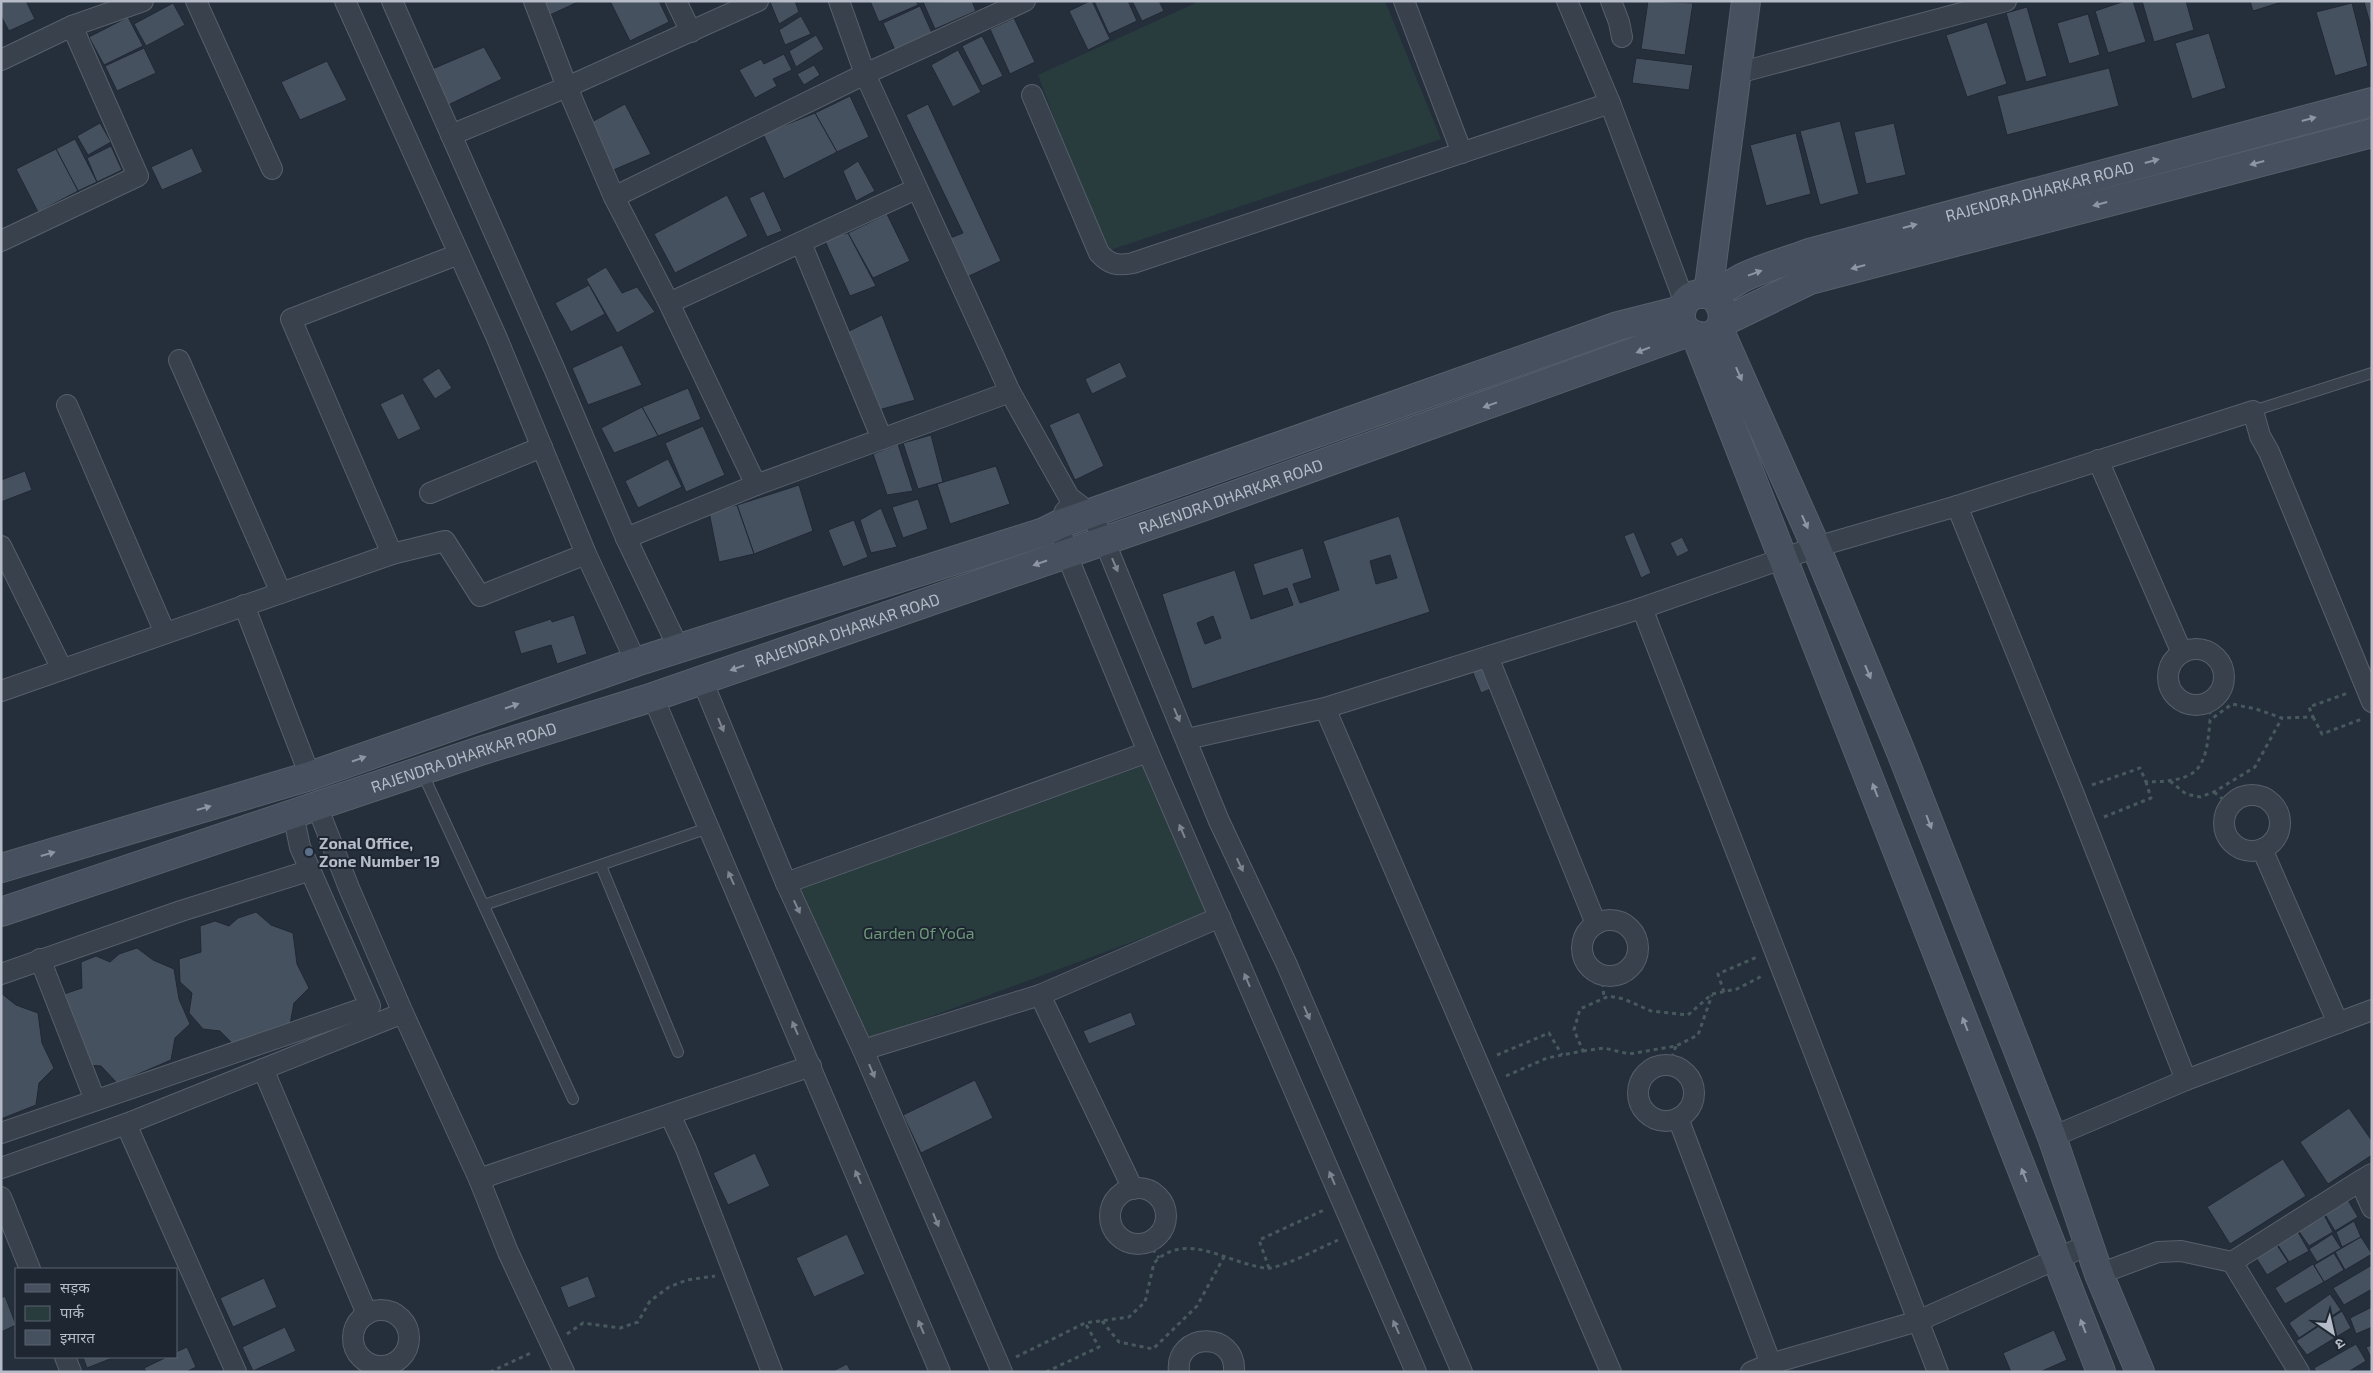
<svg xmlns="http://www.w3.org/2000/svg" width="2373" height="1373" viewBox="0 0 2373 1373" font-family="'Exo 2','Noto Sans Devanagari',sans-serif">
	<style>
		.green { fill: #283c3e }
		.building { fill: #465160; stroke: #202834; fill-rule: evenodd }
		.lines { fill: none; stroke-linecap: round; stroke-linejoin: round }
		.lane-casing { stroke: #575f6b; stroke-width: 12 }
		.street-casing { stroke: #575f6b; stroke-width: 22 }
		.secondary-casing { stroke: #575f6b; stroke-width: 30 }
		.path { stroke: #47595c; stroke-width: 3; stroke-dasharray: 4 4; stroke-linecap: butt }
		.lane { stroke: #39414d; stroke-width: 10 }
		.street { stroke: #39414d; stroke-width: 20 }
		.secondary { stroke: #47505f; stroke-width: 28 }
		.oneway { fill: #8e96a3 }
		.oneway2 { fill: #7d8591 }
		.service-dot { fill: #5c6f8a; stroke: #1e2632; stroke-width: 2 }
		.labels { text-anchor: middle; stroke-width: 4; stroke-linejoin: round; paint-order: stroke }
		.street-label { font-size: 16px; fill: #b5bcc8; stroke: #1e2632 }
		.poi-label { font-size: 16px; font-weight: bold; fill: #b5bcc8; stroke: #1e2632; text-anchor: start }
		.park-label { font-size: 16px; fill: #6d9777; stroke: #1e2632 }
	</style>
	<rect width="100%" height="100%" fill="#252f3c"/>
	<!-- green -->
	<g class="green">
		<path d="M1200,1H1385L1441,139L1104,252L1038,75Z"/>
		<path d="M1145,765L1210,913L870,1039L799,889Z"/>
	</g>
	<!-- building -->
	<g class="building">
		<path d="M1,1H26L35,19L9,31L1,16Z"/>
		<path d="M543,1H580L550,15Z"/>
		<path d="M610,1H659L669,22L630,41Z"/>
		<path d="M795,1L799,12L779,24L770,2Z"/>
		<path d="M870,1H916L918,5L879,22Z"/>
		<path d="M972,1L976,11L935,29L923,2Z"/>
		<path d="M1090,1H1092L1110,39L1088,50L1069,11Z"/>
		<path d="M1094,1H1128L1137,21L1109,34Z"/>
		<path d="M1132,1H1159L1164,11L1142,21Z"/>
		<path d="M1648,1L1693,3L1685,55L1641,49Z"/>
		<path d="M2125,1H2133L2146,42L2108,53L2095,11Z"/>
		<path d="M2142,1H2186L2194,30L2154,42Z"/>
		<path d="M2250,1H2285L2253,11Z"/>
		<path d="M2372,1V30L2364,2Z"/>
		<path d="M173,3L185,25L146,46L134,24Z"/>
		<path d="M2352,3L2368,66L2335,76L2316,12Z"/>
		<path d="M920,6L932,33L895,50L883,23Z"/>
		<path d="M2027,7L2047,76L2026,82L2006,13Z"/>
		<path d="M2088,14L2100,55L2069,64L2057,23Z"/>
		<path d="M801,16L811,34L785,45L779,30Z"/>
		<path d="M128,17L143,46L104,65L89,37Z"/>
		<path d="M1014,18L1035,62L1010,74L990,29Z"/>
		<path d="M1987,22L2007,84L1967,97L1946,35Z"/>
		<path d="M2209,33L2226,88L2192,99L2175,43Z"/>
		<path d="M816,35L824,49L796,67L789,51Z"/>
		<path d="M982,36L1003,76L982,86L962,46Z"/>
		<path d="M484,47L502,79L446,106L430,70Z"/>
		<path d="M144,48L156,73L117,91L105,66Z"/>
		<path d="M958,50L981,92L953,107L931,65Z"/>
		<path d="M784,54L792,70L773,79L777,86L755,98L739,70L761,59L764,64Z"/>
		<path d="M1636,58L1693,65L1689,90L1632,83Z"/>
		<path d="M327,61L347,100L300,120L281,82Z"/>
		<path d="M814,65L820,75L804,85L797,74Z"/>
		<path d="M2109,68L2119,106L2007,135L1997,96Z"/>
		<path d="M850,96L869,137L837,152L815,113Z"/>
		<path d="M625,104L651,154L611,171L586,125Z"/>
		<path d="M928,104L1001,261L967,277L950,238L963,233L906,115Z"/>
		<path d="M815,113L837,152L784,179L763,134Z"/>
		<path d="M1840,121L1859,194L1820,205L1800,131Z"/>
		<path d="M100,123L111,142L88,155L77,136Z"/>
		<path d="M1894,123L1906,175L1866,184L1854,132Z"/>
		<path d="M1796,133L1811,194L1766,206L1750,145Z"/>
		<path d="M75,139L97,182L78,191L56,149Z"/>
		<path d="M111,146L122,170L97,182L87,158Z"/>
		<path d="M192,148L203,172L162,190L151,167Z"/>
		<path d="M56,149L78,191L38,212L16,169Z"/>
		<path d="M858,161L875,191L856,201L843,171Z"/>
		<path d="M764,191L782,231L767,237L749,198Z"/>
		<path d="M727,195L748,236L675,273L654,234Z"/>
		<path d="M887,214L910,261L873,278L848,233Z"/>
		<path d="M848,233L876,286L850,296L824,239Z"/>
		<path d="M606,267L622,293L637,287L655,312L617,333L586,279Z"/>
		<path d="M589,285L605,314L571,332L555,303Z"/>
		<path d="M882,315L915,400L875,411L845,333Z"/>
		<path d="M622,345L642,385L588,405L572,368Z"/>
		<path d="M1120,362L1127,377L1092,394L1085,379Z"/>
		<path d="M439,368L452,388L435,399L422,379Z"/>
		<path d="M688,388L701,419L658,436L642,407Z"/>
		<path d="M403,393L421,429L398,440L380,404Z"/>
		<path d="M642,407L658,436L614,453L601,428Z"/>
		<path d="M1079,412L1104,466L1075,480L1049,425Z"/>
		<path d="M703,426L725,475L686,492L665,443Z"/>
		<path d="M931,435L943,482L918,489L903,443Z"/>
		<path d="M898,444L913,491L887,495L873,454Z"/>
		<path d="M668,459L682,487L638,508L625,481Z"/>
		<path d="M996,466L1010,504L950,524L937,484Z"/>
		<path d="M25,471L32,490L1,502V480Z"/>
		<path d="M799,485L813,531L754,554L737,505Z"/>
		<path d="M918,499L928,529L903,538L892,507Z"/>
		<path d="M737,505L754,554L719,562L709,512Z"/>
		<path d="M881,508L897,547L871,553L860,520Z"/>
		<path d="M1399,516L1430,612L1192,689L1162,594L1235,570L1251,619L1293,605L1287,588L1263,596L1253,564L1303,548L1312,578L1293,584L1300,603L1339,590L1323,541ZM1390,555L1397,578L1376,584L1370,561ZM1213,616L1221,638L1205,644L1197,623Z"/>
		<path d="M854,520L868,557L843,567L828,530Z"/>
		<path d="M1634,532L1651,573L1641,578L1624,536Z"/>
		<path d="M1682,537L1689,551L1677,557L1670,543Z"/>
		<path d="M574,615L587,654L557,664L551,645L521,654L514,631L551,619L552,622Z"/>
		<path d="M1485,662L1495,687L1481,693L1471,668Z"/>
		<path d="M256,912L271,925L293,933L297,964L309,988L294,1003L290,1025L236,1047L220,1031L203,1029L189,1013L192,993L180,982L179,959L201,952L200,926L215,921L229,926L238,918Z"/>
		<path d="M137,948L153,960L174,969L179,999L190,1024L175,1038L171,1060L117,1083L101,1066L84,1065L61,995L82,988L81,962L96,956L110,962L119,954Z"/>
		<path d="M1,993L16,1005L38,1013L42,1043L54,1068L39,1083L36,1105L1,1119Z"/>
		<path d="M1131,1012L1136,1025L1089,1044L1083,1031Z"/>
		<path d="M975,1080L993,1118L921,1153L903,1115Z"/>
		<path d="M2349,1108L2372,1141V1155L2328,1184L2300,1142Z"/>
		<path d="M755,1153L770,1186L728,1205L713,1173Z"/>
		<path d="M2283,1159L2306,1196L2230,1244L2207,1207Z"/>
		<path d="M2346,1197L2358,1217L2335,1231L2323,1211Z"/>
		<path d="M2322,1211L2333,1232L2309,1246L2296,1227Z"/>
		<path d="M2354,1221L2361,1237L2342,1247L2336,1232Z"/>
		<path d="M2295,1227L2309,1251L2289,1262L2274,1239Z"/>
		<path d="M847,1234L865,1274L814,1297L796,1258Z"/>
		<path d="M2332,1234L2341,1248L2317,1262L2309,1249Z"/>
		<path d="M2361,1237L2372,1254L2345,1270L2335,1252Z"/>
		<path d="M2273,1239L2288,1262L2267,1275L2253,1253Z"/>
		<path d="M2334,1253L2344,1270L2324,1282L2314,1265Z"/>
		<path d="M2313,1264L2324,1282L2285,1304L2275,1288Z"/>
		<path d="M2372,1265V1289L2344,1305L2333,1288Z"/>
		<path d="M588,1276L596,1297L568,1308L560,1287Z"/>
		<path d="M264,1278L277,1307L233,1327L220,1298Z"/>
		<path d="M2330,1294L2341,1310L2299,1338L2289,1323Z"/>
		<path d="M5,1296L16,1325L1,1332V1298Z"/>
		<path d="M2372,1307V1327L2356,1334L2350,1318Z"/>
		<path d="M2342,1311L2351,1328L2307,1355L2296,1341Z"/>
		<path d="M285,1327L296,1351L253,1371L242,1347Z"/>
		<path d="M2054,1330L2067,1360L2040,1372H2011L2003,1353Z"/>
		<path d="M2356,1344L2366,1361L2348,1372H2316L2314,1368Z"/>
		<path d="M2372,1345V1360L2366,1347Z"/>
		<path d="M187,1347L196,1367L186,1372H146L144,1368L167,1357H176V1352Z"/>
		<path d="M83,1357H115L87,1368Z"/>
		<path d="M847,1364L851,1372H831Z"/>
	</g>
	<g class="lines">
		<!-- lane casing -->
		<g class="lane-casing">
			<g id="lane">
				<path d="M2253,411L2372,373"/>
				<path d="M422,772L573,1099"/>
				<path d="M601,866L678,1052"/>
				<path d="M484,905L708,828"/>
			</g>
		</g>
		<!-- street casing -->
		<g class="street-casing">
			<g id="street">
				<path d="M196,1L272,169"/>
				<path d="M345,1L496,336L586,554L636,662"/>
				<path d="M392,1L554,368L626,538L679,649"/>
				<path d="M534,1L567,87L614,197L669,303L756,485L626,538"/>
				<path d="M676,1L691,32"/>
				<path d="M839,1L865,74L1010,392L1069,497L1091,514L1104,540L1219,821L1287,965L1462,1372"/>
				<path d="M1404,1L1462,153"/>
				<path d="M1567,1L1610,103L1685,303"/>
				<path d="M1611,1L1619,22L1622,37"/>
				<path d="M72,26L143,1"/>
				<path d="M1,60L72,26L138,176L1,241"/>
				<path d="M1738,73L2006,1"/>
				<path d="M1032,95L1099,253C1110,265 1117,266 1133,263L1610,103"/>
				<path d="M451,135L567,87L758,1"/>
				<path d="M614,197L865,74L1025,1"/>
				<path d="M801,243L882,439"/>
				<path d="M459,254L291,319L392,554L445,541L480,596L586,554"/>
				<path d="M669,303L916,189"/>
				<path d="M179,360L281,593"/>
				<path d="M67,405L165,633"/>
				<path d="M2098,460L2182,653"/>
				<path d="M756,485L1010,392"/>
				<path d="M430,493L542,447"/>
				<path d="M1957,506L2253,411L2260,436L2269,452L2372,702"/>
				<path d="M1065,511L1060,524L1066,553L1148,752L1416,1372"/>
				<path d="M1,546L62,669"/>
				<path d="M244,605L310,776"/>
				<path d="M1642,608L1938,1372"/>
				<circle cx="2196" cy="677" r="28"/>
				<path d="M1488,657L1596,924"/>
				<path d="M702,680L786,883L863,1050L1002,1372"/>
				<path d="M1,691L392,554"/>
				<path d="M653,697L940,1372"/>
				<path d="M1325,708L1611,1372"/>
				<path d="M1187,739L1325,708L1642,608L1816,547L1957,506L2073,792L2186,1080"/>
				<circle cx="2252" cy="823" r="28"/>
				<path d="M317,806L349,888L403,1013L479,1179L508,1252L564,1372"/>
				<path d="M2262,849L2338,1023"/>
				<path d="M786,883L1148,752"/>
				<circle cx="1610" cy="948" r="28"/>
				<path d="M40,959L95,1100"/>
				<path d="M1,974L181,911L311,870"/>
				<path d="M1040,995L1133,1189"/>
				<path d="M863,1050L1040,995L1220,917"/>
				<circle cx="1666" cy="1093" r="28"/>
				<path d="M263,1069L367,1314"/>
				<path d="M670,1115L686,1149L772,1372"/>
				<path d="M1678,1118L1774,1372"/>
				<path d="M126,1124L236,1372"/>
				<path d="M1,1133L370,1006L300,847L293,814"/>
				<path d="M2052,1137L2186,1080L2372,1010"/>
				<path d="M1,1168L126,1124L403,1013"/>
				<path d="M2372,1174L2360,1181L2372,1208"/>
				<path d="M479,1179L811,1066"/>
				<circle cx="1138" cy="1216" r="28"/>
				<path d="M1,1197L30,1269"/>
				<path d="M2099,1274L2158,1252L2181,1251L2232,1262"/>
				<circle cx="381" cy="1338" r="28"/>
				<path d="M65,1357L71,1372"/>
				<path d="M1179,1372C1174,1332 1237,1330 1234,1372"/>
				<path d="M1751,1372L1770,1364L1918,1321L2090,1244"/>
				<path d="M2299,1372L2232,1262L2360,1181"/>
			</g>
		</g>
		<!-- secondary casing -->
		<g class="secondary-casing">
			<g id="secondary">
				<path d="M1708,294L1746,1"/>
				<path id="s1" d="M1712,295C1733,313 1721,344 1695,335C1672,328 1679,292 1703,294C1719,295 1730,284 1744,277C1765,267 1788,261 1809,253L2372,102"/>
				<path d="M1723,322L1810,280L2372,133"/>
				<path d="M1719,329L1816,547L1901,752L2052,1137L2099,1274L2140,1372"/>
				<path d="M1696,336L2101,1372"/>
				<path d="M1,868L310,776L636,662L1044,532L1060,524L1618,326L1681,310"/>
				<path id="s2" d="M1,912L480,751L653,697L1199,508L1689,332"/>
			</g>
		</g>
		<!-- path -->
		<g class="path">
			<path d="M2206,703L2212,718"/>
			<path d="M2313,717L2322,734L2362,719"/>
			<path d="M2170,781L2186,794L2200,797L2214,792L2255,767L2282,718"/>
			<path d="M2092,785L2140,768L2146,782C2199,781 2206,771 2210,720L2232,704L2256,709L2282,718L2313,717L2309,707L2348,693"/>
			<path d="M2214,792L2230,805"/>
			<path d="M2104,817L2151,798L2146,782"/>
			<path d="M1602,975L1604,998"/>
			<path d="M1724,992L1718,974L1757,957"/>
			<path d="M1583,1051L1604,1048L1629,1054L1676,1046L1698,1035L1712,995"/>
			<path d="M1497,1055L1549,1033L1562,1055"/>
			<path d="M1669,1065L1676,1046"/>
			<path d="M1506,1076L1547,1058L1583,1051L1574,1030L1580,1009L1609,996L1624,999L1651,1011L1688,1015L1712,994L1737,989L1764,975"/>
			<path d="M1148,1243L1159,1258"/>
			<path d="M1269,1268L1259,1240L1324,1210"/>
			<path d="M1102,1321L1119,1342L1153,1349L1197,1306L1224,1257"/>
			<path d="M567,1334L583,1323L620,1328L638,1322L650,1301L669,1287L687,1280L715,1276"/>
			<path d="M1016,1357L1085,1323L1129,1317L1145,1302L1154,1263C1183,1232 1222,1259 1255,1266C1260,1267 1266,1269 1270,1268C1288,1265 1320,1248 1338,1240"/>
			<path d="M391,1364L396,1372"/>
			<path d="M490,1372L533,1352"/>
			<path d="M1046,1372L1099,1347L1085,1323"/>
		</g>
		<!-- lane -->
		<use href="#lane" class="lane"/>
		<!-- street -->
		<use href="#street" class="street"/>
		<!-- secondary -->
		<use href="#secondary" class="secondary"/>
	</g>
	<!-- one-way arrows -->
	<defs><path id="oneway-solid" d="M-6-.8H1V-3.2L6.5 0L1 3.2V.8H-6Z" transform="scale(1.25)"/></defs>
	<g class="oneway">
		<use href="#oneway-solid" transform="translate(2309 119) rotate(-15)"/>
		<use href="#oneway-solid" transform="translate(2152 161) rotate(-15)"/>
		<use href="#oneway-solid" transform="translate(2257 163) rotate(165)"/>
		<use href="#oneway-solid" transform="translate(2100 204) rotate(165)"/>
		<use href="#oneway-solid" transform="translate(1910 226) rotate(-15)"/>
		<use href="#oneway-solid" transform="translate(1858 267) rotate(165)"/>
		<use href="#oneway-solid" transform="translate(1755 273) rotate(-20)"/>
		<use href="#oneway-solid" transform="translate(1643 350) rotate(159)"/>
		<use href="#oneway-solid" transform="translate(1739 374) rotate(66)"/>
		<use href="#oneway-solid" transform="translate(1490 405) rotate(160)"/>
		<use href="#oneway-solid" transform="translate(1805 522) rotate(66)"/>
		<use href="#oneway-solid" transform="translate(1040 563) rotate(161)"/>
		<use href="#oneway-solid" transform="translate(737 668) rotate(161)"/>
		<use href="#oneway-solid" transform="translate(1868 672) rotate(67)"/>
		<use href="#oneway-solid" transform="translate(512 706) rotate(-19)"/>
		<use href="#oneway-solid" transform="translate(359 759) rotate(-19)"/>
		<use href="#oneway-solid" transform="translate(1875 790) rotate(-111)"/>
		<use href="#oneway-solid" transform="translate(204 808) rotate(-16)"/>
		<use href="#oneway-solid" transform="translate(1929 822) rotate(69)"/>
		<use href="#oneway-solid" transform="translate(48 854) rotate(-16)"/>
		<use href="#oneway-solid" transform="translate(1965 1024) rotate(-111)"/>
		<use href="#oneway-solid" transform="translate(2024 1175) rotate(-111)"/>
		<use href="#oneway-solid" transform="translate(2083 1326) rotate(-111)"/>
	</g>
	<g class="oneway2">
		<use href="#oneway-solid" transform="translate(1115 565) rotate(67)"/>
		<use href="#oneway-solid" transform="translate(1177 715) rotate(67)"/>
		<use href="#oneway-solid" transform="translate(721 725) rotate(67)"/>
		<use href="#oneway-solid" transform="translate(1182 831) rotate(-113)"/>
		<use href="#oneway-solid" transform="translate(1240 865) rotate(65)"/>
		<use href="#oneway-solid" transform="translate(731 878) rotate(-114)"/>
		<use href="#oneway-solid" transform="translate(797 907) rotate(65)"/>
		<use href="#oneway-solid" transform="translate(1247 980) rotate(-113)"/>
		<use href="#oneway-solid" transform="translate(1307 1013) rotate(67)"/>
		<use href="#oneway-solid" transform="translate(795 1028) rotate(-113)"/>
		<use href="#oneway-solid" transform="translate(872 1071) rotate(67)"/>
		<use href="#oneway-solid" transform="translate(858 1177) rotate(-113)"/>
		<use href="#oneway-solid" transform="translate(1332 1178) rotate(-113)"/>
		<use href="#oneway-solid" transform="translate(936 1220) rotate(67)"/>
		<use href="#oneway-solid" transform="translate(921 1327) rotate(-113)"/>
		<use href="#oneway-solid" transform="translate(1396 1327) rotate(-114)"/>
	</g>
	<!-- markers -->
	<circle class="service-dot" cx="309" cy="852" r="5"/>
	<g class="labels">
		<!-- street labels -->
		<g class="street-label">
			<text dy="6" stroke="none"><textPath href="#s1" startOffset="478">RAJENDRA DHARKAR ROAD</textPath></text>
			<text dy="6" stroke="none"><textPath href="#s2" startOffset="1298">RAJENDRA DHARKAR ROAD</textPath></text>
			<text dy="6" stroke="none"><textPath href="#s2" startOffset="892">RAJENDRA DHARKAR ROAD</textPath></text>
			<text dy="6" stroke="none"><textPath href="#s2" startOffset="488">RAJENDRA DHARKAR ROAD</textPath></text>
		</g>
		<!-- poi labels -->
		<g class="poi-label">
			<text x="319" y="849">Zonal Office,<tspan x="319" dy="18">Zone Number 19</tspan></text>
		</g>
		<!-- park labels -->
		<g class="park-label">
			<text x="919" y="939">Garden Of YoGa</text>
		</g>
	</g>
	<!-- border -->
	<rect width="2373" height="1373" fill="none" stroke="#b5bcc8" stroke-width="5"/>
	<!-- legend -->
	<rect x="15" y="1268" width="162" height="90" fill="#1e2632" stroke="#5a626e"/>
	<rect x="25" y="1284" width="25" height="8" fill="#47505f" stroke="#5a626e"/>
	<text x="60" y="1293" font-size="15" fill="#b5bcc8">सड़क</text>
	<rect x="25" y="1306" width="25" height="15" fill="#283c3e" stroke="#5a626e"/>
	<text x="60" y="1318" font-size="15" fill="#b5bcc8">पार्क</text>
	<rect x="25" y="1330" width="25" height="15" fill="#465160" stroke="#5a626e"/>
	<text x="60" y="1343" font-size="15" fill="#b5bcc8">इमारत</text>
	<!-- north arrow -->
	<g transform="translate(2333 1333) rotate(146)" stroke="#1e2632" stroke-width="4" paint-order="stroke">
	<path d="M0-4L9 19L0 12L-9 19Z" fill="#b5bcc8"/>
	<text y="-8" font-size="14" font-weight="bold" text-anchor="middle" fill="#b5bcc8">उ</text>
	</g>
</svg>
